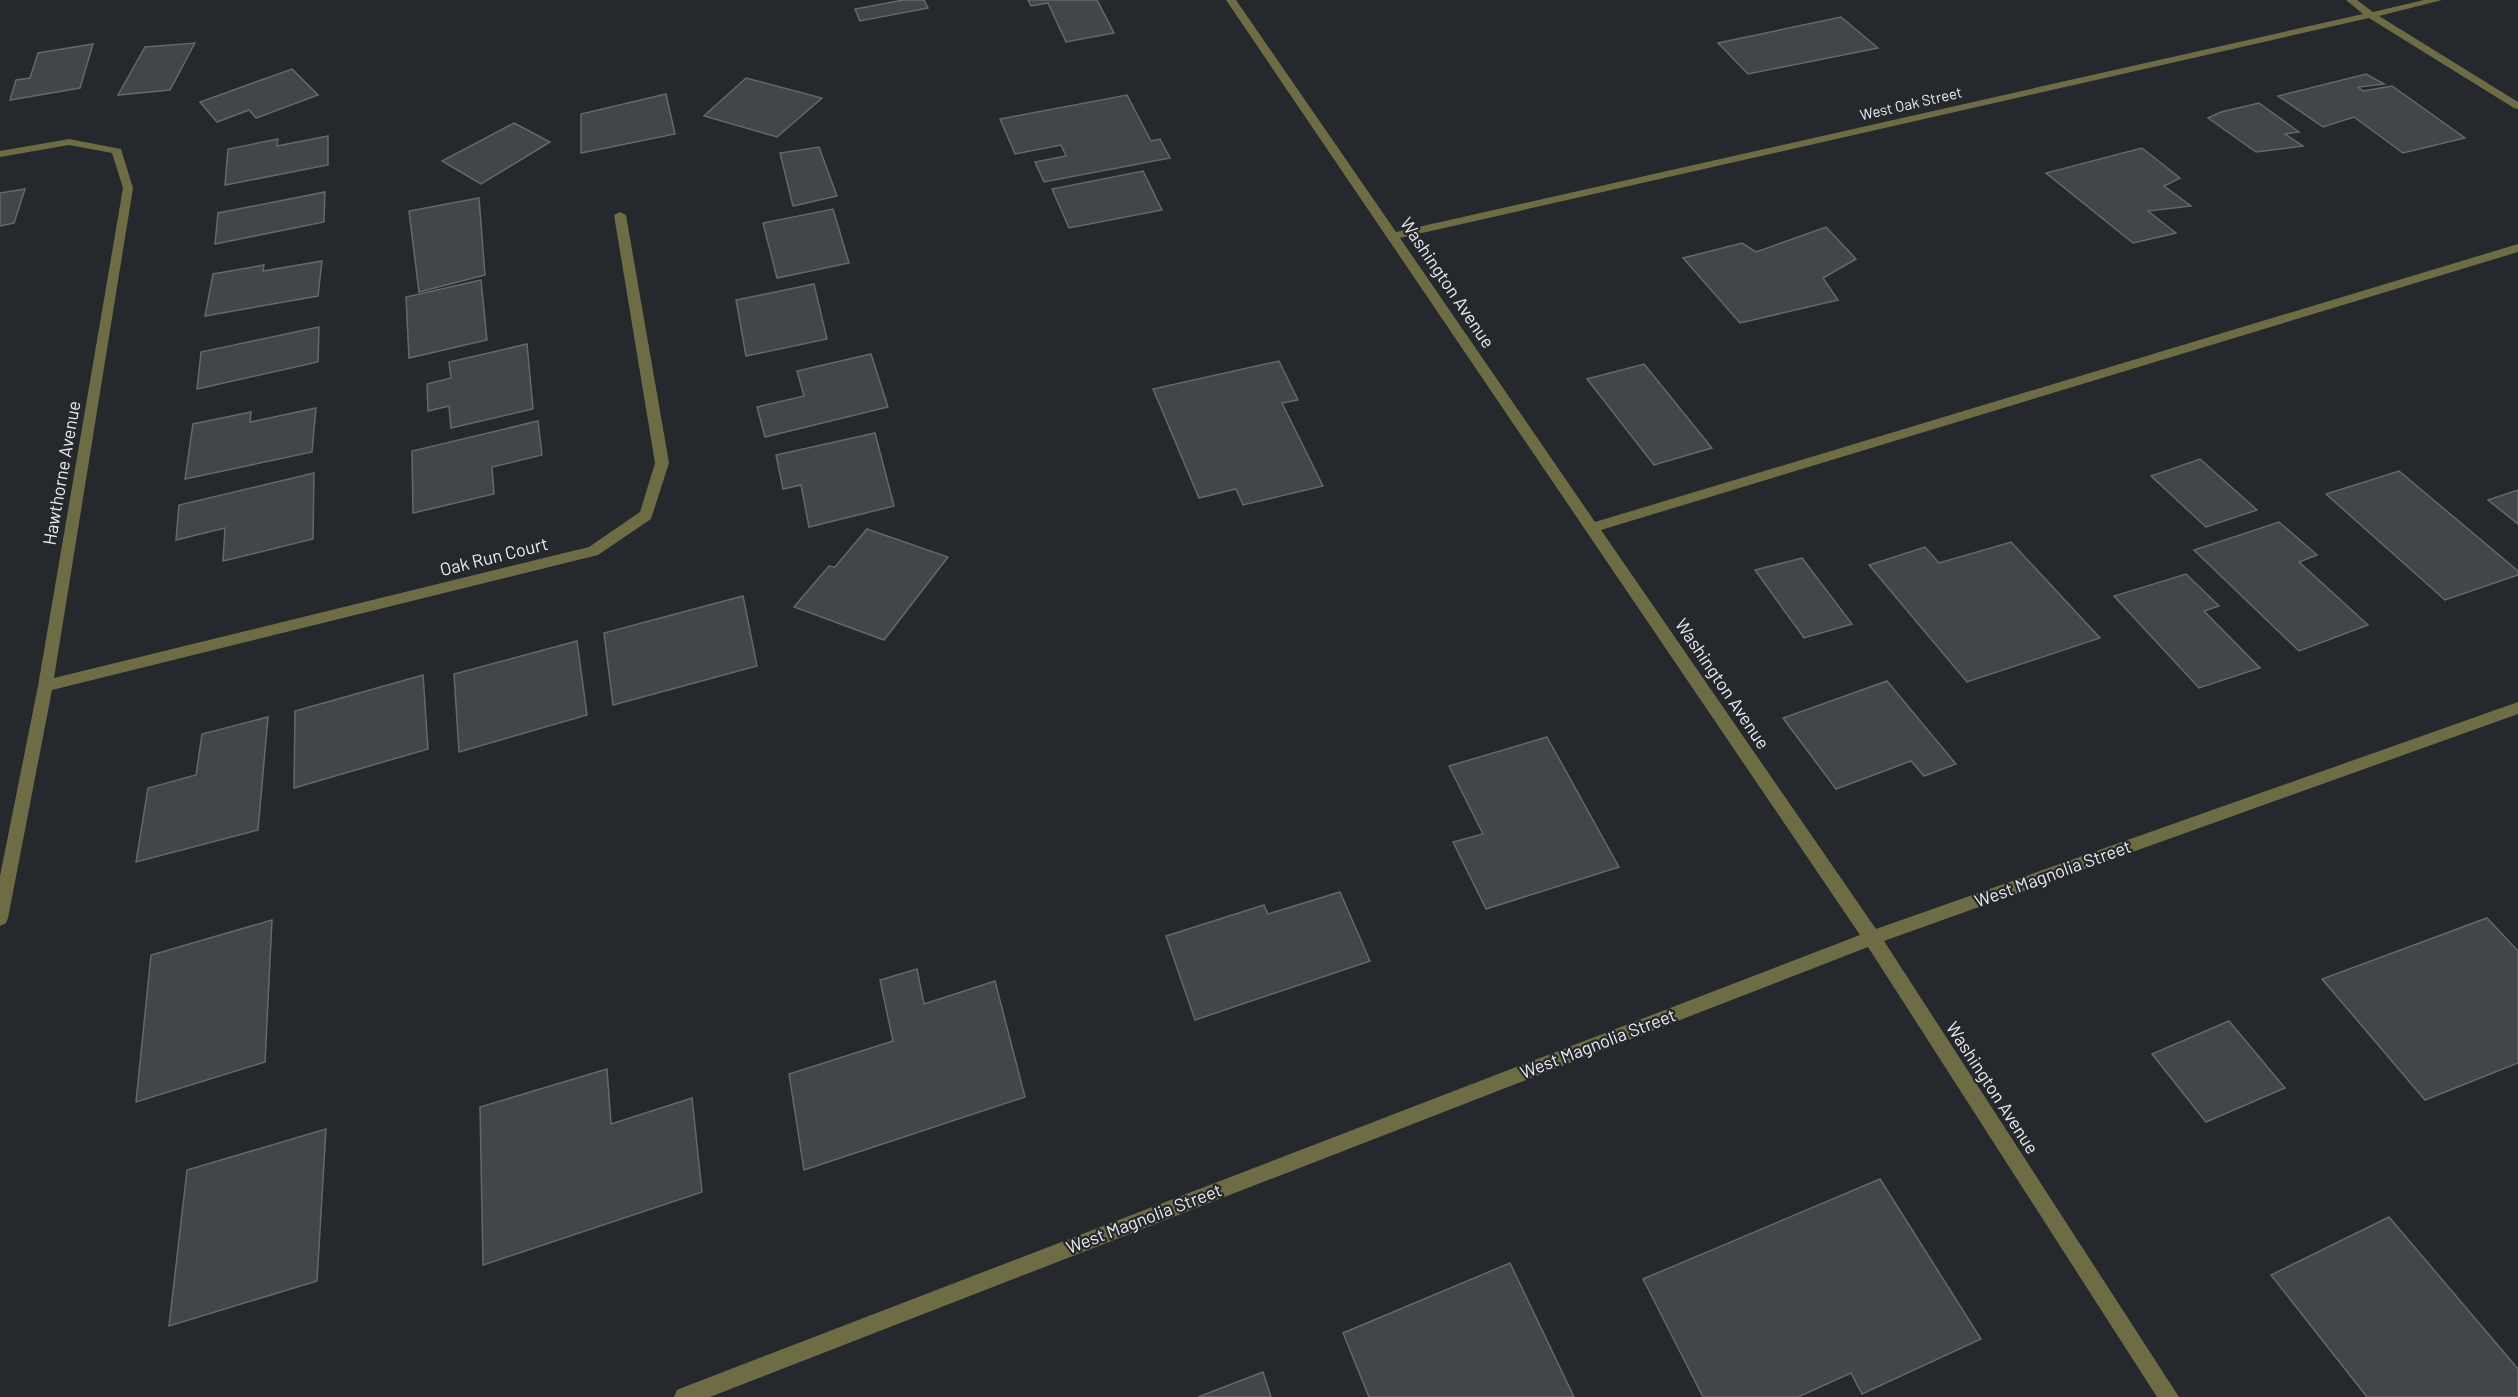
<svg xmlns="http://www.w3.org/2000/svg" width="2518" height="1397" viewBox="0 0 2518 1397" font-family="Barlow,sans-serif">
	<style>
		.building { fill: #42464a; stroke: #64686c; stroke-width: 1.5 }
		.lines { fill: none; stroke-linecap: round; stroke-linejoin: round }
		.minor { fill: #6e6c45; fill-rule: evenodd }
		.labels { text-anchor: middle; stroke-width: 4.5; stroke-linejoin: round; paint-order: stroke }
		.far-street-label { font-size: 15px; fill: #eaecee; stroke: #25282c }
		.street-label { font-size: 18px; fill: #eaecee; stroke: #25282c }
	</style>
	<rect width="100%" height="100%" fill="#25282c"/>
	<!-- building -->
	<g class="building">
		<path d="M903,0H924L928,8L860,21L855,9Z"/>
		<path d="M1028,0H1097L1114,33L1066,42L1048,3L1031,6Z"/>
		<path d="M1841,17L1878,48L1748,74L1718,43Z"/>
		<path d="M195,43L170,90L118,95L145,47Z"/>
		<path d="M93,44L80,88L10,100L16,80L30,78L38,53Z"/>
		<path d="M292,69L318,95L256,118L249,110L217,122L200,102Z"/>
		<path d="M2366,74L2384,84L2358,87L2363,91L2392,86L2465,138L2403,153L2354,117L2323,127L2278,96Z"/>
		<path d="M746,78L822,98L777,137L704,116Z"/>
		<path d="M666,94L675,134L581,153V114Z"/>
		<path d="M1127,95L1151,141L1160,139L1170,158L1044,182L1035,162L1066,156L1061,145L1015,154L1000,119Z"/>
		<path d="M2259,103L2299,132L2285,134L2303,146L2256,152L2208,118L2221,112Z"/>
		<path d="M514,123L550,142L481,184L442,161Z"/>
		<path d="M328,136V165L225,185L228,149L278,139L277,146Z"/>
		<path d="M819,147L837,196L793,206L780,153Z"/>
		<path d="M2142,148L2180,178L2164,186L2191,206L2148,211L2176,233L2133,243L2046,173Z"/>
		<path d="M1143,171L1162,210L1069,228L1052,189Z"/>
		<path d="M25,189L14,223L0,226V193Z"/>
		<path d="M325,192L324,222L215,244L218,213Z"/>
		<path d="M479,198L485,275L419,292L409,211Z"/>
		<path d="M833,209L849,263L777,278L763,223Z"/>
		<path d="M1826,227L1856,259L1823,278L1838,300L1740,323L1683,258L1742,243L1756,252Z"/>
		<path d="M322,261L318,296L205,316L213,274L264,265L263,271Z"/>
		<path d="M481,280L487,340L409,358L406,297Z"/>
		<path d="M814,284L827,339L746,356L736,300Z"/>
		<path d="M319,327L318,362L197,389L201,352Z"/>
		<path d="M527,344L533,409L451,428L449,406L428,411L427,384L451,378L449,362Z"/>
		<path d="M871,354L888,407L765,437L757,407L804,396L797,371Z"/>
		<path d="M1279,361L1298,400L1282,403L1323,486L1243,505L1236,489L1199,498L1153,389Z"/>
		<path d="M1644,364L1712,448L1654,465L1587,379Z"/>
		<path d="M316,408L312,452L185,479L193,424L251,412L250,422Z"/>
		<path d="M538,421L542,455L492,467L494,494L413,513L412,451Z"/>
		<path d="M875,433L894,506L809,527L801,485L783,489L776,455Z"/>
		<path d="M2200,459L2257,510L2206,527L2151,476Z"/>
		<path d="M2399,471L2518,571V575L2445,600L2326,494Z"/>
		<path d="M314,473L313,539L223,561L225,528L176,540L179,505Z"/>
		<path d="M2518,490V524L2488,500Z"/>
		<path d="M2279,522L2317,555L2299,562L2368,625L2299,651L2194,550Z"/>
		<path d="M867,529L948,557L884,640L794,607L829,566L835,567Z"/>
		<path d="M2011,542L2100,638L1967,682L1869,565L1925,547L1939,563Z"/>
		<path d="M1802,558L1852,624L1804,638L1755,570Z"/>
		<path d="M2186,574L2219,606L2204,611L2260,668L2199,688L2114,596Z"/>
		<path d="M743,596L757,666L613,705L604,633Z"/>
		<path d="M577,641L587,715L459,752L454,674Z"/>
		<path d="M423,675L428,749L294,788L295,711Z"/>
		<path d="M1887,681L1956,764L1924,776L1911,761L1836,789L1783,718Z"/>
		<path d="M268,717L258,830L136,862L148,788L196,775L202,734Z"/>
		<path d="M1547,737L1619,867L1486,909L1453,842L1483,834L1449,766Z"/>
		<path d="M1340,892L1370,961L1195,1020L1166,936L1264,905L1268,914Z"/>
		<path d="M2487,918L2518,951V1063L2425,1100L2322,979Z"/>
		<path d="M272,920L265,1062L136,1102L151,955Z"/>
		<path d="M917,969L924,1004L995,981L1025,1097L804,1170L789,1074L893,1041L880,980Z"/>
		<path d="M2229,1021L2285,1088L2206,1122L2152,1054Z"/>
		<path d="M607,1069L611,1124L692,1098L702,1192L483,1265L480,1107Z"/>
		<path d="M326,1129L317,1281L169,1326L187,1170Z"/>
		<path d="M1880,1179L1981,1339L1862,1394L1851,1373L1798,1397H1703L1643,1279Z"/>
		<path d="M2389,1217L2518,1369V1397H2367L2271,1275Z"/>
		<path d="M1510,1263L1574,1397H1369L1343,1333Z"/>
		<path d="M1263,1372L1271,1397H1198Z"/>
	</g>
	<g class="lines">
		<!-- minor -->
		<g class="minor">
			<path d="M1226,0H1236L1396,232L2363,14L2346,0H2357L2373,12L2424,0H2442L2379,16L2518,102V109L2514,108L2369,18L1400,238L1595,522L2518,244V252L1601,530L1876,929L2518,702V714L1884,941L2179,1397H2157L1868,947L710,1397H674L677,1390L684,1387L1860,935Z"/>
			<path d="M69,139L121,149L133,188L54,678L589,547L640,512L655,463L614,215L620,212L626,215L669,463L651,519L598,555L52,690L8,918L6,923L0,926V876L38,686L123,188L112,153L69,145L0,157V151Z"/>
		</g>
	</g>
	<g class="labels">
		<!-- far-street labels -->
		<g class="far-street-label">
			<text transform="translate(1911 104) rotate(-13)" y="5">West Oak Street</text>
		</g>
		<!-- street labels -->
		<g class="street-label">
			<text transform="translate(1447 283) rotate(56)" y="6">Washington Avenue</text>
			<text transform="translate(62 473) rotate(-80)" y="6">Hawthorne Avenue</text>
			<text transform="translate(494 557) rotate(-14)" y="6">Oak Run Court</text>
			<text transform="translate(1722 684) rotate(56)" y="6">Washington Avenue</text>
			<text transform="translate(2053 874) rotate(-20)" y="6">West Magnolia Street</text>
			<text transform="translate(1598 1044) rotate(-21)" y="6">West Magnolia Street</text>
			<text transform="translate(1992 1088) rotate(57)" y="6">Washington Avenue</text>
			<text transform="translate(1144 1219) rotate(-21)" y="6">West Magnolia Street</text>
		</g>
	</g>
</svg>
